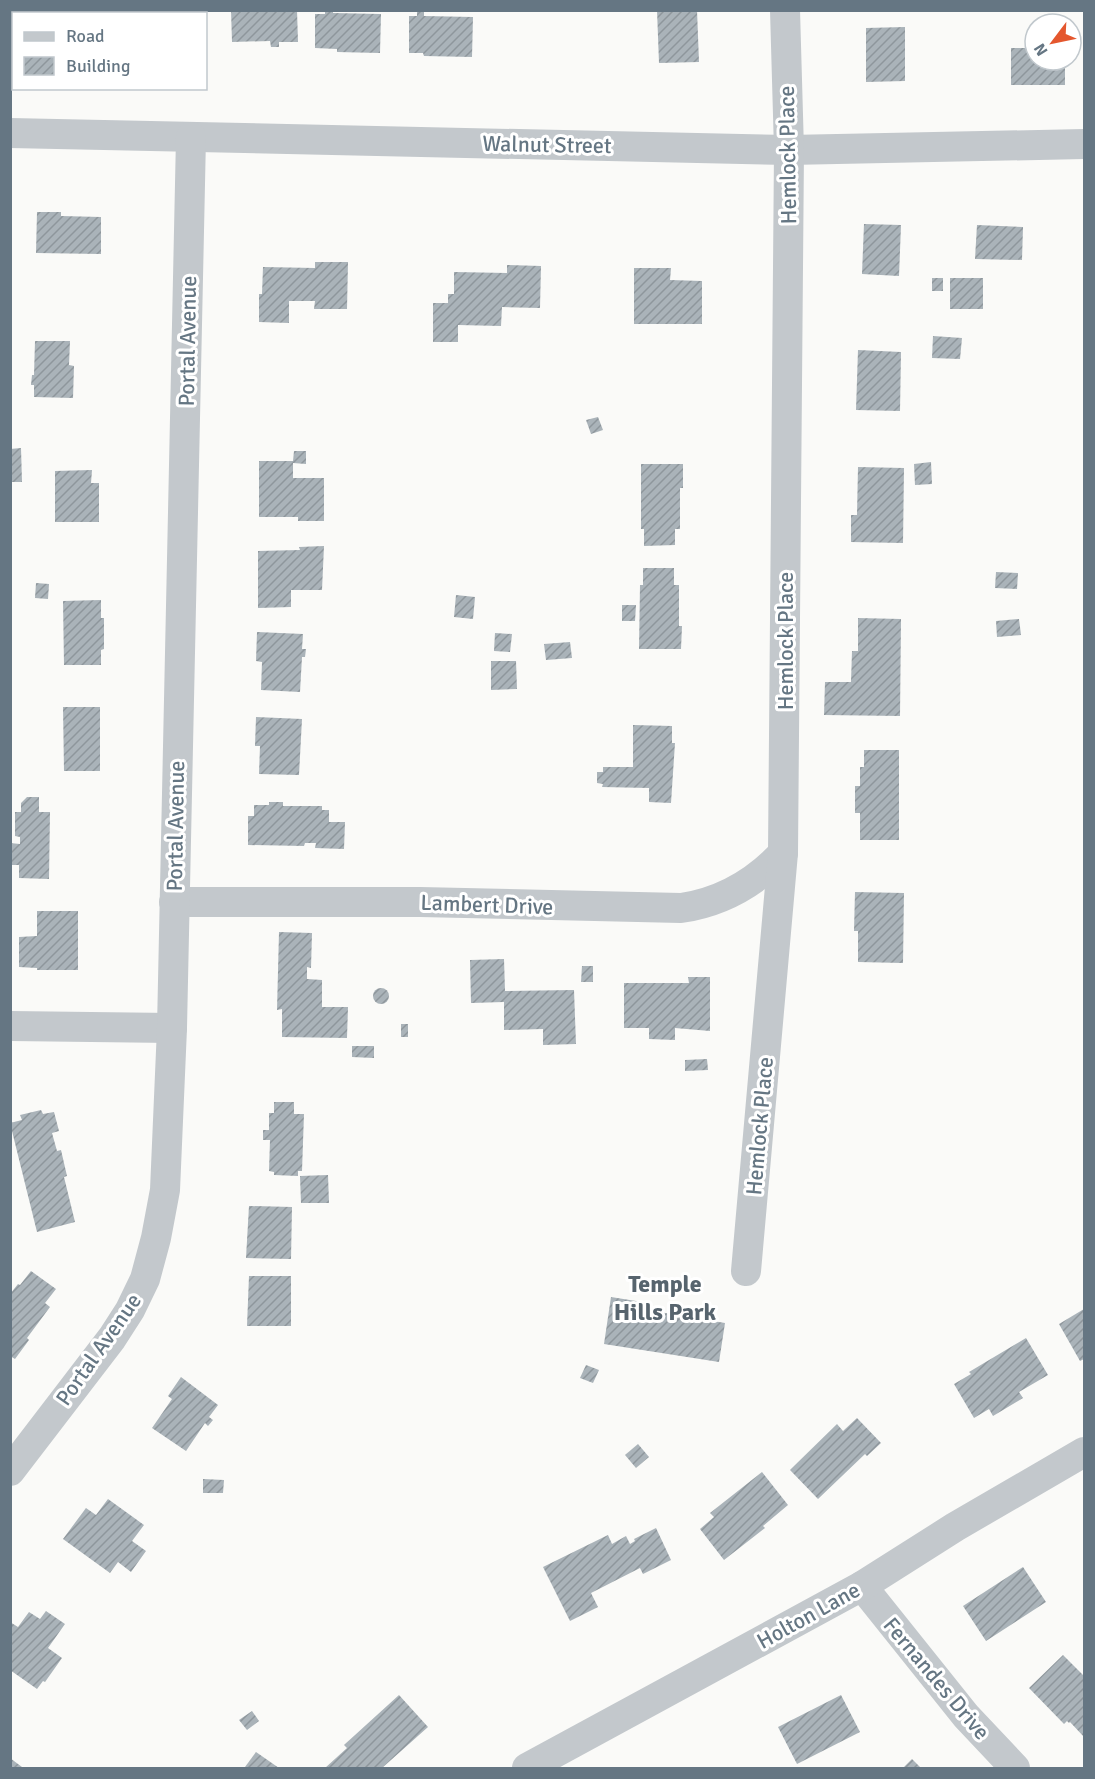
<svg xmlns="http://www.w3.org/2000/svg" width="1095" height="1779" viewBox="0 0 1095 1779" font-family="Signika,sans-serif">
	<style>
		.building { fill: url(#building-hatch) }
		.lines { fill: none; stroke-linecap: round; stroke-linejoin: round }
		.minor { stroke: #c3c8cc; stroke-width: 30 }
		.labels { text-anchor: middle; stroke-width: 6; stroke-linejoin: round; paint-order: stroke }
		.street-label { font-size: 22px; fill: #657683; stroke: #fff }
		.neighbourhood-label { font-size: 24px; font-weight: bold; fill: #57646e; stroke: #fff }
	</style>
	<defs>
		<pattern id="building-hatch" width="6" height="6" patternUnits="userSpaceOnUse" patternTransform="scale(1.5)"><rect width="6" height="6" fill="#aab3b9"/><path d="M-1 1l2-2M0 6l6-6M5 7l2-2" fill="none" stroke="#8e969c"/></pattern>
	</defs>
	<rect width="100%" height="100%" fill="#fafaf8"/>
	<!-- building -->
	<g class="building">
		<path d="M231,10H297L298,42H279V47H271L270,41L232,42Z"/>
		<path d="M325,10H333V13L381,14L380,53L337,52V49L315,48V14H325Z"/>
		<path d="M657,10H697L699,62L659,63Z"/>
		<path d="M417,12H424V16L473,17L472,57L424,56L423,53H409V16H417Z"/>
		<path d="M905,27V81L866,82V28Z"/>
		<path d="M1033,46H1035V60H1065V85H1011V48H1033Z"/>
		<path d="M37,212H61V216L101,217V254L36,253Z"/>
		<path d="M864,224L901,225L899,276L862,274Z"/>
		<path d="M977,225L1023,227L1022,260L975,259Z"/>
		<path d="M315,262H348L347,309H314L315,301H289V323L259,322V294H262L263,267L315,268Z"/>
		<path d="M507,265L541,266L540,308L502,307L501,326L458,325V342H433V303H448V294H454V272L507,273Z"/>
		<path d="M634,268H671L670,280L702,281V324H634Z"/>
		<rect x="932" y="278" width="11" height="13"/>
		<rect x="950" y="278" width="33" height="31"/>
		<path d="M933,336L962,338L960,359L932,358Z"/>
		<path d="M35,341H70L69,365L74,366L73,398L34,397V385H31L32,375H34Z"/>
		<path d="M858,350L901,352L900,411L856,410Z"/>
		<path d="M598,417L603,430L591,434L586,420Z"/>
		<path d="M21,448L22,482H10V449Z"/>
		<path d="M294,451H306V464L293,463V478H324V521H298V517H259V461H293Z"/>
		<path d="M931,462L932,484L915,485L914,464Z"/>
		<path d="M641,464H683V488H680V529H675V545L644,546V529H641Z"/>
		<path d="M858,467L904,468L903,543L851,542V515H857Z"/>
		<path d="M92,470L91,483H99V522H55V471Z"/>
		<path d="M324,546L322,590H291V607L258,608V551L300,550L299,547Z"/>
		<path d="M643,568H674V585H679V626H682L681,649H639L640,585H643Z"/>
		<path d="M996,572L1018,573L1017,589L995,588Z"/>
		<path d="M36,583L49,584L48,599L35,598Z"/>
		<path d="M456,595L475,597L473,619L454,617Z"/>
		<path d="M101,600V618H104V649L101,650V665H64L63,601Z"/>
		<path d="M622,605H636L635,621H622Z"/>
		<path d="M858,618L901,619L900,716L824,715L825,682H851L852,651H858Z"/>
		<path d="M1019,619L1021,635L997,637L996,621Z"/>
		<path d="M257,632L303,634L302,649H306L305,657H302L300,692L261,690L262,662L256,661Z"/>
		<path d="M495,633L512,634L510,652L494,651Z"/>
		<path d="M570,642L572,658L546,660L544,644Z"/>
		<path d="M491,661H516L517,689L491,690Z"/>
		<path d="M63,707H100V771H64Z"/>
		<path d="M256,717L302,719L299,775L259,774L260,746H255Z"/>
		<path d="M633,725L672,726V743H675L671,803L649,802V788L602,787L603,784L597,783V772H603V767H633Z"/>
		<path d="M864,750H899V840H860V813H855V786H860V767H864Z"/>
		<path d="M27,797H39V812H50L49,879L19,878V865H10V843L20,844V837L15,836V812H21V803Z"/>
		<path d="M269,802H283V806H322V810H329V822H345L344,849L315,848L316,843H305L304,846L248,845V816H254V805H269Z"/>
		<path d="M855,892L904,893L903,963L858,962V931H854Z"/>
		<path d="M37,911H78V970H37V968L19,967V937L37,936Z"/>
		<path d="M279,932L312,933L311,968L307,967V979L322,980V1007H348L347,1038L282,1037V1009L277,1010Z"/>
		<path d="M504,959L505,991L574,990L576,1044L543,1045V1029L504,1030V1002L471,1003L470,960Z"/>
		<path d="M582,966H593V982H581Z"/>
		<path d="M688,977H710V1031L675,1028V1040L649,1039V1028H624V983H689Z"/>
		<circle cx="381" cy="996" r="8"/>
		<rect x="401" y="1024" width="7" height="13"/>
		<path d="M352,1046H374V1058L352,1057Z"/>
		<path d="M707,1059L708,1070L685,1071V1060Z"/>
		<path d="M274,1102H294V1114H304L302,1171H298V1176L274,1175V1172L269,1171L270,1140H263V1130H269V1113H274Z"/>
		<path d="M41,1110L43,1114L54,1112L59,1131L52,1133L57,1151L61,1150L67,1176L64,1177L75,1222L37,1232L10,1123L22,1120L20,1115Z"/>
		<path d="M328,1175L329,1203H301L300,1176Z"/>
		<path d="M249,1206L292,1207L291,1259L246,1258Z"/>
		<path d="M31,1271L56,1289L45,1303L50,1307L27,1338L29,1340L15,1359L10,1356V1294L18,1284L20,1285Z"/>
		<path d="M249,1276H291V1326H247Z"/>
		<path d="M611,1297L642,1302L641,1309L725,1323L719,1362L604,1344Z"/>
		<path d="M1084,1309V1359L1080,1361L1059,1324Z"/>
		<path d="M1026,1338L1048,1375L1019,1392L1023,1398L993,1416L989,1409L974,1418L954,1384L971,1374L969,1372Z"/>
		<path d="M586,1365L599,1370L593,1383L580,1378Z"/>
		<path d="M181,1377L218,1405L209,1417L213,1420L208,1426L205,1423L186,1451L152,1428L172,1399L168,1396Z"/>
		<path d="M857,1418L881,1443L867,1456L865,1454L818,1499L790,1470L837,1424L843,1431Z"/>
		<path d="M638,1444L649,1457L636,1468L625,1455Z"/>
		<path d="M762,1472L788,1505L763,1526L765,1528L724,1560L700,1529L714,1517L710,1513Z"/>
		<path d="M203,1479L224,1480L223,1493H203Z"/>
		<path d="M108,1499L144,1525L132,1541L146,1551L131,1572L118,1562L110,1573L63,1539L86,1508L96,1515Z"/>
		<path d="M656,1528L671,1560L643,1574L640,1568L591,1593L598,1607L570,1621L543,1567L608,1535L612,1544L626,1536L630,1544L635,1541L634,1539Z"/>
		<path d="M1023,1567L1046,1602L986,1641L963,1606Z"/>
		<path d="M46,1611L65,1624L48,1648L62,1658L45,1682L43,1681L37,1689L10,1670V1622L18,1627L29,1612L40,1619Z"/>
		<path d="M1063,1655L1084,1676V1737L1070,1722L1069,1723L1067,1721L1064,1724L1029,1688Z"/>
		<path d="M399,1695L428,1727L382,1768H325L347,1748L344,1745Z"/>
		<path d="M841,1695L860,1732L797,1764L778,1727Z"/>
		<path d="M252,1711L259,1721L247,1730L239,1720Z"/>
		<path d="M256,1752L279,1768L245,1767Z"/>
		<path d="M10,1758L22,1767L10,1768Z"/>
		<path d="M912,1759L921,1768H903Z"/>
	</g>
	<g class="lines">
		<!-- minor -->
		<g class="minor">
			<path d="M10,133L789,150L1084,144"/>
			<path d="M174,902H420L681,908C722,902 755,883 783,853"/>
			<path d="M10,1026L172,1028"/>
			<path d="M746,1271L783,853L789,150L785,10"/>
			<path d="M10,1471L112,1338L130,1310L145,1279L156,1238L165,1190L172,1028L191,137"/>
			<path d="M862,1586L966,1716L1015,1768"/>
			<path d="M527,1768L862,1586L955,1527L1084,1452"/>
		</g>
	</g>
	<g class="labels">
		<!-- street labels -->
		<g class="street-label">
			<text transform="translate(547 144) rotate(1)" y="8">Walnut Street</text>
			<text transform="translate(787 155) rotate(-91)" y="8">Hemlock Place</text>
			<text transform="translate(187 341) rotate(-89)" y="8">Portal Avenue</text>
			<text transform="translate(785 641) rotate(-90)" y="8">Hemlock Place</text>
			<text transform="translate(175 826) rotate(-89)" y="8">Portal Avenue</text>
			<text transform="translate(487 904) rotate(2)" y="8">Lambert Drive</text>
			<text transform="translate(759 1126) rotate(-85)" y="8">Hemlock Place</text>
			<text transform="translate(98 1349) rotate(-55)" y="8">Portal Avenue</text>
			<text transform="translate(808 1615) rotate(-29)" y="8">Holton Lane</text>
			<text transform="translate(937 1678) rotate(50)" y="8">Fernandes Drive</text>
		</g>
		<!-- neighbourhood labels -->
		<g class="neighbourhood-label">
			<text x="665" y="1292">Temple<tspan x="665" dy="28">Hills Park</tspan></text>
		</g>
	</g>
	<!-- border -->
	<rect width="1095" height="1779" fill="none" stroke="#657683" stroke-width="24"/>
	<!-- legend -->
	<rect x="12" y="12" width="195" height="78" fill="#ffffff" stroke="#c1c8cd" stroke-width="1.5"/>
	<rect x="24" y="32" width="30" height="9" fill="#c3c8cc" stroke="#c1c8cd" stroke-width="1.5"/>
	<text x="66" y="42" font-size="18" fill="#657683">Road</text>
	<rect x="24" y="57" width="30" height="18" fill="url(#building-hatch)" stroke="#c1c8cd" stroke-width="1.5"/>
	<text x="66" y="72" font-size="18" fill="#657683">Building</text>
	<!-- north arrow -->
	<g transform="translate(1053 42) rotate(238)"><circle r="28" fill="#ffffff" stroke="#c1c8cd" stroke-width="1.5"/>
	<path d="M0-4.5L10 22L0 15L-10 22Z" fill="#e4572e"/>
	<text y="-9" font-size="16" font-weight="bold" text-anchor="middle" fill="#657683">N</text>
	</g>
</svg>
